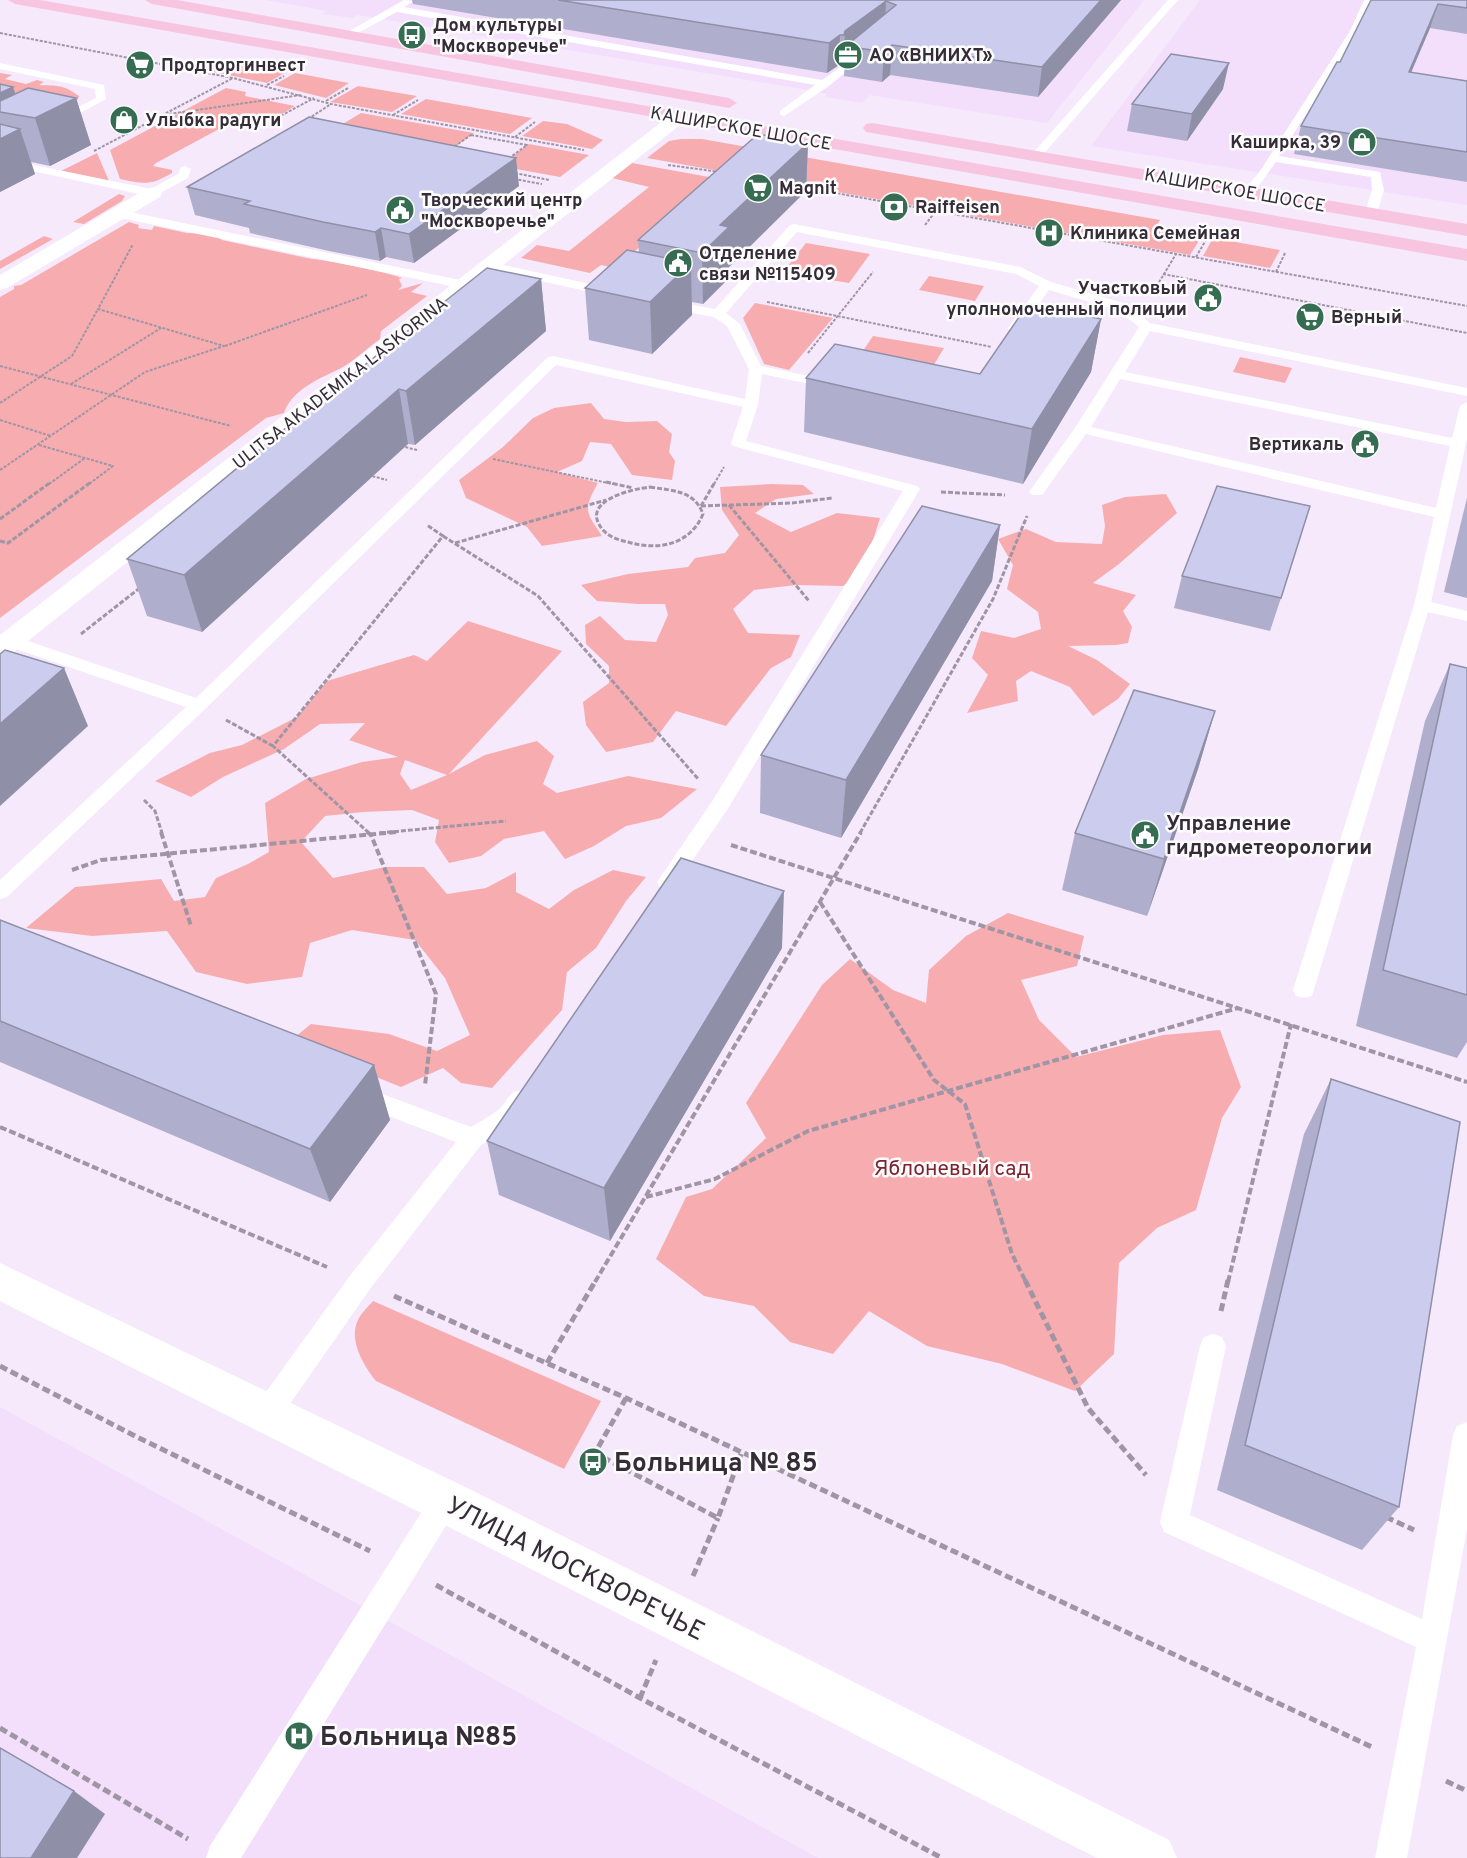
<svg xmlns="http://www.w3.org/2000/svg" width="1467" height="1858" viewBox="0 0 1467 1858" font-family="Overpass,sans-serif">
	<style>
		.built { fill: #f3defc }
		.green { fill: #f7adb0; fill-rule: evenodd }
		.lines { fill: none; stroke-linecap: round; stroke-linejoin: round }
		.path-far3 { stroke: #a095a5; stroke-width: 2; stroke-dasharray: 3 1.5; stroke-linecap: butt }
		.path-far2 { stroke: #a095a5; stroke-width: 3; stroke-dasharray: 5 2; stroke-linecap: butt }
		.path-far1 { stroke: #a095a5; stroke-width: 4; stroke-dasharray: 7 3; stroke-linecap: butt }
		.path { stroke: #a095a5; stroke-width: 5; stroke-dasharray: 8 4; stroke-linecap: butt }
		.service { fill: #fff; fill-rule: evenodd }
		.minor { fill: #fff; fill-rule: evenodd }
		.secondary { fill: #fff; fill-rule: evenodd }
		.primary { fill: #f8c5e1; fill-rule: evenodd }
		.wall { fill: #afafcd }
		.shaded-wall { fill: #8f8fa7 }
		.building { fill: #cce; stroke: #8f8fa7; stroke-width: 1.5 }
		.labels { text-anchor: middle; stroke-width: 5; stroke-linejoin: round; paint-order: stroke }
		.far-poi-label { font-size: 18px; font-weight: bold; fill: #352c38; stroke: #fcfcfc; text-anchor: start }
		.far-street-label { font-size: 18px; fill: #352c38; stroke: #fcfcfc }
		.poi-label { font-size: 21px; font-weight: bold; fill: #352c38; stroke: #fcfcfc; text-anchor: start }
		.park-label { font-size: 21px; fill: #7c232f; stroke: #fcfcfc }
		.near-poi-label { font-size: 26px; font-weight: bold; fill: #352c38; stroke: #fcfcfc; text-anchor: start }
		.near-street-label { font-size: 26px; fill: #352c38; stroke: #fcfcfc }
	</style>
	<rect width="100%" height="100%" fill="#f6e9fc"/>
	<!-- built -->
	<g class="built">
		<path d="M266,0H1144L1047,123L870,95L862,103L825,97L827,94L814,91L357,15L353,18L322,14L327,11Z"/>
		<path d="M1200,0H1467V205L1091,146Z"/>
		<path d="M0,1407L376,1614L818,1858H0Z"/>
	</g>
	<!-- green -->
	<g class="green">
		<path d="M221,60L288,71L267,83L181,65Z"/>
		<path d="M0,73L12,75L5,79L26,84L37,80L44,82L39,85C57,86 62,84 79,96L76,104L0,139Z"/>
		<path d="M295,73L349,83L326,98L274,85Z"/>
		<path d="M358,86L417,96L392,112L330,102Z"/>
		<path d="M226,88L246,92L245,96L295,106L280,115L265,119L245,115L156,163L153,166L172,170V173C150,186 144,184 120,179L110,150Z"/>
		<path d="M426,99L532,118L510,134L401,114Z"/>
		<path d="M361,113L474,133L442,156L326,134Z"/>
		<path d="M543,121L567,124L603,140L592,149L522,136Z"/>
		<path d="M681,139H702L1160,220L1156,227L1202,236L1190,255L647,158L669,141Z"/>
		<path d="M529,144L589,155L560,177L499,166Z"/>
		<path d="M97,153L109,181L61,171Z"/>
		<path d="M632,163L720,179L615,268L601,265L590,273L521,258L537,245L569,251L649,187L612,178Z"/>
		<path d="M119,194L125,196L122,201L84,224L73,222Z"/>
		<path d="M129,222L139,225L138,228L152,230L154,226L187,233L215,234L222,240L312,259C323,259 394,274 402,278L399,279L402,286L398,290L423,283L411,292L427,296L381,331L380,339C365,350 350,365 333,372C314,381 291,392 284,413L266,418L0,618V297L14,289V286L21,285Z"/>
		<path d="M44,236L53,239L0,269V261Z"/>
		<path d="M1213,238L1280,250L1270,268L1203,256Z"/>
		<path d="M806,243L870,254L849,283L783,272Z"/>
		<path d="M929,276L984,286L975,301L919,290Z"/>
		<path d="M755,303L833,318L789,370L764,364L743,318Z"/>
		<path d="M873,336L944,348L923,383L850,370Z"/>
		<path d="M1240,357L1292,368L1285,383L1233,372Z"/>
		<path d="M591,403L604,419L626,422L657,421L672,434L669,452L675,461L672,480L632,475L611,444L590,442L582,461L557,472L598,483C583,510 585,511 602,536L542,546L527,527L466,498L459,480L503,447L533,418L554,408Z"/>
		<path d="M771,484L803,485L814,494L776,499L755,513L791,532L837,513L880,518L864,569L843,586L796,585L754,590L733,609L748,633L800,635L791,657L771,668L726,726L676,711L653,742L606,752L586,725L583,702L609,683V666L586,644L585,625L600,616L625,640L656,642L668,615L665,604H638L597,601L581,585L628,574L688,567L695,558L725,553L739,535L722,510L720,487Z"/>
		<path d="M1166,494L1177,513L1119,564L1093,583L1136,595L1123,611L1132,627L1128,643L1116,645L1068,646L1097,660L1130,684L1118,699L1093,716L1070,687L1031,671L1016,681L1018,701L967,713L988,675L972,658L981,631L1014,638L1041,629L1038,612L1007,589L1013,565L998,539L1026,529L1056,542L1102,544L1105,526L1102,505L1125,497Z"/>
		<path d="M468,621L562,651L449,774L485,755L537,741L554,756L543,784L557,793L628,776L697,789L661,818L626,826L594,846L565,859L544,831L504,839L481,856L449,863L435,842L439,820L412,810L363,812L325,816L301,842L333,878L385,867H424L447,894L486,888L516,872V892L549,909L574,890L613,870L646,877L626,901L596,948L567,972L562,1010L492,1088L461,1083L443,1068L401,1087L289,1042L311,1024L389,1034L437,1051L470,1035L445,978L415,940L352,930L310,943L302,977L247,984L196,972L167,931L92,936L26,928L75,887L161,879L174,901L205,897L216,878L248,864L269,852L265,803L306,779L362,762L398,757L349,740L365,723L320,724L284,749L223,777L191,797L155,781L210,753L242,745L297,717L327,681L414,655L427,661ZM405,760L447,775L411,790L400,774Z"/>
		<path d="M1008,913L1084,936L1077,966L1021,980L1039,1020L1076,1057L1163,1035L1220,1030L1241,1087L1222,1118L1196,1210L1157,1228L1119,1263L1114,1354L1075,1391L1002,1364L927,1346L869,1311L833,1354L790,1342L754,1306L704,1296L656,1259L686,1197L712,1189L766,1138L746,1103L822,985L850,959L893,990L926,1003L929,970L966,936Z"/>
		<path d="M373,1301L601,1401L564,1469L376,1381C364,1366 348,1340 358,1320C361,1313 368,1307 373,1301Z"/>
	</g>
	<g class="lines">
		<!-- path-far3 -->
		<g class="path-far3">
			<path d="M0,33L233,78L331,104L584,150"/>
			<path d="M172,64L194,62"/>
			<path d="M267,85L284,76"/>
			<path d="M326,101L348,88"/>
			<path d="M169,114L301,95"/>
			<path d="M393,115L418,100"/>
			<path d="M308,119L331,104"/>
			<path d="M273,120L314,98"/>
			<path d="M471,135L527,145L501,164L445,153Z"/>
			<path d="M515,137L535,122"/>
			<path d="M94,151L233,78"/>
			<path d="M668,165L720,172"/>
			<path d="M515,173L549,180"/>
			<path d="M514,179L542,184"/>
			<path d="M802,187L1467,306"/>
			<path d="M471,219L491,223"/>
			<path d="M464,223L486,228"/>
			<path d="M925,225L935,212"/>
			<path d="M1196,257L1206,240"/>
			<path d="M1276,272L1285,253"/>
			<path d="M1163,274L1467,333"/>
			<path d="M1152,294L1176,254"/>
			<path d="M767,302L992,347"/>
			<path d="M225,346L367,295"/>
			<path d="M808,353L873,272"/>
			<path d="M0,366L231,426"/>
			<path d="M71,384L161,328"/>
			<path d="M0,403L72,356L98,309"/>
			<path d="M0,420L51,436"/>
			<path d="M39,445L113,466L89,484"/>
			<path d="M401,446L417,450"/>
			<path d="M493,459L613,484"/>
			<path d="M0,470L145,372L224,346L98,309L133,244"/>
			<path d="M368,475L387,480"/>
			<path d="M49,484L85,458"/>
			<path d="M714,484L724,467"/>
		</g>
		<!-- path-far2 -->
		<g class="path-far2">
			<path d="M606,482L633,488"/>
			<path d="M650,487C673,491 694,490 703,514C690,545 658,551 628,542C619,540 609,537 603,530C578,501 632,489 650,487Z"/>
			<path d="M941,492L1005,495"/>
			<path d="M729,505L809,601"/>
			<path d="M701,506L792,503L832,498"/>
			<path d="M701,506L715,482"/>
			<path d="M0,519L51,482"/>
			<path d="M443,536L538,596L699,780"/>
			<path d="M0,541L8,543L91,482"/>
			<path d="M455,543L606,500"/>
			<path d="M81,634L141,587"/>
			<path d="M226,720L273,746"/>
			<path d="M144,800L155,811L162,833"/>
			<path d="M369,833L273,746L443,536L427,525"/>
			<path d="M380,833L506,821"/>
			<path d="M860,833L993,599L1027,516"/>
		</g>
		<!-- path-far1 -->
		<g class="path-far1">
			<path d="M161,832L191,926"/>
			<path d="M367,832L371,835L436,994L425,1085"/>
			<path d="M731,845L1467,1082"/>
			<path d="M72,870L101,860L396,832"/>
			<path d="M820,902L934,1080L965,1104L1012,1254L1026,1282"/>
			<path d="M0,1127L327,1267"/>
			<path d="M646,1197L715,1179L808,1131L1238,1008"/>
			<path d="M595,1282L861,832"/>
			<path d="M1228,1282L1291,1024"/>
		</g>
		<!-- path -->
		<g class="path">
			<path d="M1025,1280L1088,1408L1146,1475"/>
			<path d="M394,1296L626,1398L1374,1748"/>
			<path d="M1221,1311L1228,1280"/>
			<path d="M547,1363L596,1280"/>
			<path d="M0,1366L135,1436L370,1551"/>
			<path d="M626,1398L595,1453L718,1518L741,1454"/>
			<path d="M1386,1517L1414,1530"/>
			<path d="M693,1576L718,1518"/>
			<path d="M436,1585L640,1698L942,1858"/>
			<path d="M640,1698L656,1660"/>
			<path d="M0,1728L188,1839"/>
			<path d="M1446,1781L1467,1791"/>
		</g>
		<!-- service -->
		<g class="service">
			<path d="M404,0L414,1L404,7L822,80L840,67L849,69L829,86L784,116L780,115V111L815,85L397,12L352,36L344,34Z"/>
			<path d="M1168,0H1178L1041,157H1033V153Z"/>
			<path d="M1364,0H1374L1360,31L1279,156L1380,172L1384,190L1377,213L1371,217L1365,213L1372,190L1371,177L1276,162L1252,195H1244L1242,193L1260,171L1350,31Z"/>
			<path d="M0,63L104,85L106,99L60,124H52V120L96,98L95,89L0,69Z"/>
			<path d="M0,158L151,189L178,174L181,167L185,166L191,169L188,178L153,197L0,164Z"/>
			<path d="M120,210L465,281L471,285L465,289L116,217V211Z"/>
			<path d="M794,224L1020,267L1051,282L1127,304L1150,323L1467,388V396L1150,331L1125,372L1452,438L1460,406L1467,402V439L1431,602L1467,611V621L1428,612L1312,996L1304,998L1296,996L1293,990L1414,605L1434,517L1086,434L1042,495H1032L1029,492L1075,428L1139,327L1117,310L1049,290L1020,331H1010L1008,328L1039,286L1016,274L797,232L726,313L740,324L761,366L833,381L840,385L833,389L762,374L758,405L746,441L917,486L920,489L727,810L674,887L667,889L660,887L657,882L713,800L903,491L733,446L731,443L743,407L556,365L205,709L7,897L0,899V880L186,707L4,645L1,641L4,637H16L196,698L548,357L553,356L745,399L749,369L727,326L714,317L664,308L657,304L664,300L715,309L790,225ZM1120,379L1450,446L1436,508L1091,427Z"/>
			<path d="M490,262L613,289L620,293L613,297L486,269L484,266Z"/>
			<path d="M358,1085L471,1127C479,1122 489,1117 497,1111C509,1102 508,1086 527,1092L531,1099L515,1124L481,1145L370,1289L278,1421L268,1425L258,1421L254,1412L258,1403L352,1273L456,1142L350,1101L346,1094L350,1087Z"/>
			<path d="M1213,1334L1222,1337L1226,1346L1190,1515L1422,1619L1453,1435L1457,1426L1467,1422V1529L1407,1858H1375L1416,1647L1164,1532L1160,1522L1200,1346L1204,1337Z"/>
			<path d="M445,1487L455,1491L459,1501L455,1511L241,1858H206L210,1846L435,1491Z"/>
		</g>
		<!-- minor -->
		<g class="minor">
			<path d="M679,112L685,113L687,117L685,121L10,655L0,657V635L673,113Z"/>
			<path d="M153,187L160,189L162,193L160,197L7,288L0,290V275L146,189Z"/>
		</g>
		<!-- secondary -->
		<path class="secondary" d="M0,1263L461,1485L1169,1840L1177,1858H1097L429,1517L0,1301Z"/>
		<!-- primary -->
		<g class="primary">
			<path d="M8,0H40L1467,249V261L15,4Z"/>
			<path d="M145,0H177L729,98L737,103L729,108L152,4Z"/>
			<path d="M872,123L1467,224V236L866,132L863,128L866,124Z"/>
		</g>
	</g>
	<!-- wall -->
	<g class="wall">
		<path d="M412,0H1121L1038,97L890,75L882,82L844,76L845,59L844,60L843,65H839L827,73L413,4Z"/>
		<path d="M1371,0H1467V34L1430,28L1411,73L1467,81V182L1294,154L1301,126L1340,62Z"/>
		<path d="M0,84L15,94L76,98L91,145L50,166L31,162L35,174L0,192Z"/>
		<path d="M1223,89L1187,141L1127,131L1132,104Z"/>
		<path d="M808,143L806,191L729,267V278L703,304L692,302V315L652,354L589,340L585,288L639,253L638,240Z"/>
		<path d="M519,186L414,263L386,257L380,261L329,251L250,233L249,228L195,215L187,187Z"/>
		<path d="M541,279L546,331L415,445L408,444L202,632L147,616L127,559Z"/>
		<path d="M1101,319L1091,372L1023,484L804,432L806,378L980,374Z"/>
		<path d="M1467,498V598L1444,592Z"/>
		<path d="M1000,525L992,581L841,838L760,813L761,755Z"/>
		<path d="M1182,576L1281,598L1270,631L1174,608Z"/>
		<path d="M1450,664L1467,668V1042L1457,1058L1356,1026L1425,721Z"/>
		<path d="M1215,711L1198,769L1147,916L1062,890L1075,833Z"/>
		<path d="M0,920L374,1065L390,1120L330,1202L0,1062Z"/>
		<path d="M782,948L610,1241L499,1195L487,1141Z"/>
		<path d="M1331,1079L1399,1507L1362,1550L1217,1490L1304,1134Z"/>
	</g>
	<!-- shaded-wall -->
	<g class="shaded-wall">
		<path d="M1101,0H1121L1038,97L1042,67Z"/>
		<path d="M886,1L885,30L846,46L845,59L844,60L843,65L845,31Z"/>
		<path d="M1438,4L1430,28L1400,98L1409,72Z"/>
		<path d="M840,35L839,65L827,73L829,43Z"/>
		<path d="M892,45L890,75L882,82L884,52Z"/>
		<path d="M1229,63L1223,89L1187,141L1192,114Z"/>
		<path d="M13,87L23,116L0,112V93Z"/>
		<path d="M76,98L91,145L50,166L35,118Z"/>
		<path d="M20,129L35,174L0,192V139Z"/>
		<path d="M808,143L806,191L729,267V278L703,304L702,253L720,225Z"/>
		<path d="M516,158L519,186L414,263L409,234Z"/>
		<path d="M381,228L386,257L380,261L375,232Z"/>
		<path d="M691,263L692,315L652,354L650,302Z"/>
		<path d="M541,279L546,331L415,445L406,391Z"/>
		<path d="M1101,319L1091,372L1023,484L1032,429Z"/>
		<path d="M399,389L408,444L202,632L184,575Z"/>
		<path d="M1000,525L992,581L841,838L846,780Z"/>
		<path d="M64,668L88,726L0,806V724Z"/>
		<path d="M1215,711L1198,769L1147,916L1164,859Z"/>
		<path d="M784,891L782,948L610,1241L604,1188Z"/>
		<path d="M374,1065L390,1120L330,1202L310,1149Z"/>
		<path d="M74,1791L105,1814L77,1858H31Z"/>
	</g>
	<!-- building -->
	<g class="building">
		<path d="M558,0H1101L1042,67L892,45L884,52L846,46L896,5L886,1L845,31L844,35H840L829,43Z"/>
		<path d="M1371,0H1467V8L1438,4L1409,72L1467,81V152L1301,126L1337,62H1340Z"/>
		<path d="M1171,54L1229,63L1192,114L1132,104Z"/>
		<path d="M0,84L13,87L0,93Z"/>
		<path d="M28,88L76,98L35,118L0,112V101Z"/>
		<path d="M309,117L516,158L409,234L381,228L375,232L323,222L244,204L250,201L187,187Z"/>
		<path d="M0,124L20,129L0,139Z"/>
		<path d="M758,134L808,143L720,225L729,227L702,253L638,240Z"/>
		<path d="M627,250L691,263L650,302L585,288Z"/>
		<path d="M487,268L541,279L406,391L399,389L184,575L127,559L304,413Z"/>
		<path d="M1028,304L1101,319L1032,429L806,378L835,344L980,374Z"/>
		<path d="M1217,486L1310,506L1281,598L1182,576Z"/>
		<path d="M922,506L1000,525L846,780L761,755Z"/>
		<path d="M5,650L64,668L0,724V654Z"/>
		<path d="M1450,664L1467,668V995L1383,970Z"/>
		<path d="M1134,690L1215,711L1164,859L1075,833Z"/>
		<path d="M681,858L784,891L604,1188L487,1141Z"/>
		<path d="M0,920L374,1065L310,1149L0,1021Z"/>
		<path d="M1331,1079L1460,1122L1399,1507L1245,1445Z"/>
		<path d="M0,1748L74,1791L31,1858H0Z"/>
	</g>
	<!-- icons -->
	<defs>
		<g id="bus-disc" transform="scale(1.5)"><circle r="9.5" fill="#356c52" stroke="#fcfcfc"/><path d="M-5-6H5V4H4V6H2V4H-2V6H-4V4H-5ZM-3.5-4V0h7V-4ZM-3.5 1.2v1.5H-2V1.2ZM2 1.2v1.5H3.5V1.2Z" fill="#fff"/></g>
		<g id="office-disc" transform="scale(1.5)"><circle r="9.5" fill="#356c52" stroke="#fcfcfc"/><path d="M-6-3h4V-5.5h4V-3h4V5H-6ZM-1-4.5V-3h2v-1.5ZM-6 0V1H6V0Z" fill="#fff"/></g>
		<g id="supermarket-disc" transform="scale(1.5)"><circle r="9.5" fill="#356c52" stroke="#fcfcfc"/><path d="M-6-5.5h2.5l.6 2H6L4.5 2H-2.5L-4.4-4H-6ZM-1.5 3.2a1.3 1.3 0 1 0 .1 0ZM3 3.2a1.3 1.3 0 1 0 .1 0Z" fill="#fff"/></g>
		<g id="shop-disc" transform="scale(1.5)"><circle r="9.5" fill="#356c52" stroke="#fcfcfc"/><path d="M-5-2.5h2.3a2.7 3.5 0 0 1 5.4 0H5L5.5 6h-11ZM-1.5-2.5h3a1.5 2.3 0 0 0-3 0Z" fill="#fff"/></g>
		<g id="bank-disc" transform="scale(1.5)"><circle r="9.5" fill="#356c52" stroke="#fcfcfc"/><path d="M-6-4H6V4H-6ZM0-2.3a2.3 2.3 0 1 0 0 4.6a2.3 2.3 0 1 0 0-4.6Z" fill="#fff"/></g>
		<g id="civic-disc" transform="scale(1.5)"><circle r="9.5" fill="#356c52" stroke="#fcfcfc"/><path d="M-.6-6.5H3V-4.5H.6V-3L4-1V1h2V6H-6V1h2V-1L-.6-3ZM-1.2 2.5V6h2.4V2.5Z" fill="#fff"/></g>
		<g id="hospital-disc" transform="scale(1.5)"><circle r="9.5" fill="#356c52" stroke="#fcfcfc"/><path d="M-5-5h3v3.5h4V-5h3V5h-3V1.5h-4V5h-3Z" fill="#fff"/></g>
	</defs>
	<g fill-rule="evenodd">
		<use href="#bus-disc" x="412" y="35"/>
		<use href="#office-disc" x="848" y="55"/>
		<use href="#supermarket-disc" x="140" y="65"/>
		<use href="#shop-disc" x="124" y="120"/>
		<use href="#shop-disc" x="1362" y="142"/>
		<use href="#supermarket-disc" x="758" y="188"/>
		<use href="#bank-disc" x="894" y="207"/>
		<use href="#civic-disc" x="400" y="210"/>
		<use href="#hospital-disc" x="1049" y="233"/>
		<use href="#civic-disc" x="678" y="263"/>
		<use href="#civic-disc" x="1208" y="298"/>
		<use href="#supermarket-disc" x="1310" y="317"/>
		<use href="#civic-disc" x="1365" y="444"/>
		<use href="#civic-disc" x="1145" y="835"/>
		<use href="#bus-disc" x="593" y="1462"/>
		<use href="#hospital-disc" x="299" y="1736"/>
	</g>
	<g class="labels">
		<!-- far-poi labels -->
		<g class="far-poi-label">
			<text x="433" y="31">Дом культуры<tspan x="433" dy="21">"Москворечье"</tspan></text>
			<text x="869" y="61">АО «ВНИИХТ»</text>
			<text x="161" y="71">Продторгинвест</text>
			<text x="145" y="126">Улыбка радуги</text>
			<text x="1341" y="148" text-anchor="end">Каширка, 39</text>
			<text x="779" y="194">Magnit</text>
			<text x="421" y="206">Творческий центр<tspan x="421" dy="21">"Москворечье"</tspan></text>
			<text x="915" y="213">Raiffeisen</text>
			<text x="1070" y="239">Клиника Семейная</text>
			<text x="699" y="259">Отделение<tspan x="699" dy="21">связи №115409</tspan></text>
			<text x="1187" y="294" text-anchor="end">Участковый<tspan x="1187" dy="21">уполномоченный полиции</tspan></text>
			<text x="1331" y="323">Верный</text>
			<text x="1344" y="450" text-anchor="end">Вертикаль</text>
		</g>
		<!-- far-street labels -->
		<g class="far-street-label">
			<text transform="translate(741 128) rotate(10)" y="6">КАШИРСКОЕ ШОССЕ</text>
			<text transform="translate(1235 190) rotate(10)" y="6">КАШИРСКОЕ ШОССЕ</text>
			<text transform="translate(340 383) rotate(-38)" y="6">ULITSA AKADEMIKA LASKORINA</text>
		</g>
		<!-- poi labels -->
		<g class="poi-label">
			<text x="1166" y="830">Управление<tspan x="1166" dy="24">гидрометеорологии</tspan></text>
		</g>
		<!-- park labels -->
		<g class="park-label">
			<text x="952" y="1175">Яблоневый сад</text>
		</g>
		<!-- near-poi labels -->
		<g class="near-poi-label">
			<text x="614" y="1471">Больница № 85</text>
			<text x="320" y="1745">Больница №85</text>
		</g>
		<!-- near-street labels -->
		<g class="near-street-label">
			<text transform="translate(576 1568) rotate(27)" y="9">УЛИЦА МОСКВОРЕЧЬЕ</text>
		</g>
	</g>
</svg>
